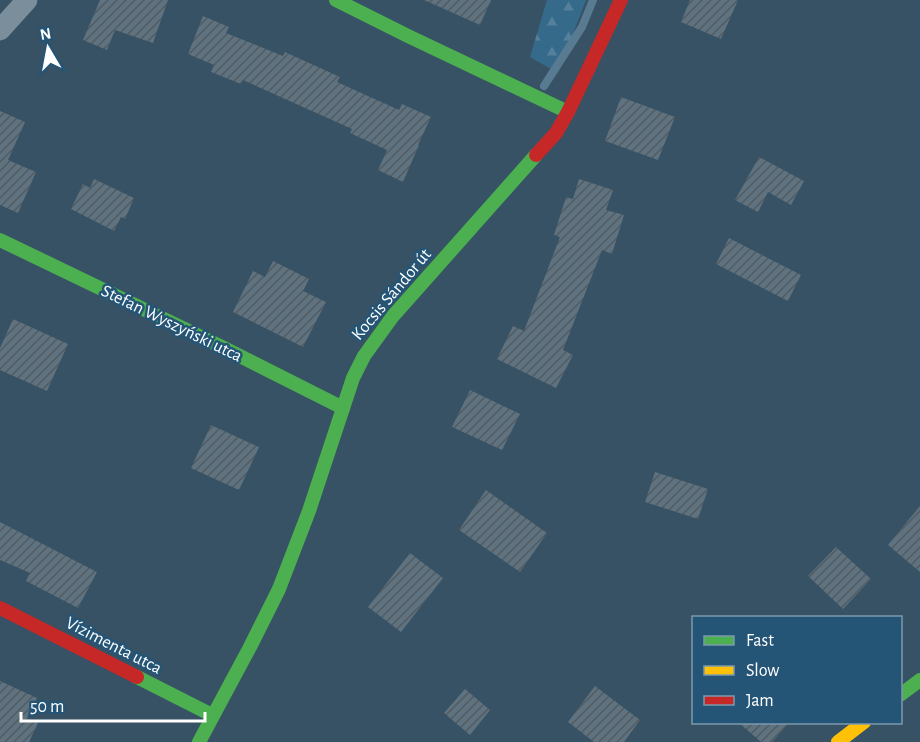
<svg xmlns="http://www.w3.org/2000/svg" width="920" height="742" viewBox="0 0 920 742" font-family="'Alegreya Sans',sans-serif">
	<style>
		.forest { fill: url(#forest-firs) }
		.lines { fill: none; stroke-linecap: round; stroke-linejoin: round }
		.stream { stroke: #597b92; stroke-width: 8 }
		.building { fill: url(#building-hatch) }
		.street { stroke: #7b8e9b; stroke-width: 21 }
		.fast { stroke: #4caf50; stroke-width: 14 }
		.slow { stroke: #ffc107; stroke-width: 14 }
		.jam { stroke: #c62828; stroke-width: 14 }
		.labels { text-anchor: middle; stroke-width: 5; stroke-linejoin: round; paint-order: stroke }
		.street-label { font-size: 18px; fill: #fff; stroke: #255576 }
	</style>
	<defs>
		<pattern id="forest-firs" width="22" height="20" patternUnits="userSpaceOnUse" patternTransform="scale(1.5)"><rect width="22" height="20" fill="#366a8b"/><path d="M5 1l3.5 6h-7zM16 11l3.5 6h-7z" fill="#54809c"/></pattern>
		<pattern id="building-hatch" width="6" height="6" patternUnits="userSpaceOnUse" patternTransform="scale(1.5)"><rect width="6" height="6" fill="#5e727f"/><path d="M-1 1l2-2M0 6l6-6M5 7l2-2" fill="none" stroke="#535b60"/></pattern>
	</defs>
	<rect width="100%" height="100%" fill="#375264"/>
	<!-- forest -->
	<path class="forest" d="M547,0H586L558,73L530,57Z"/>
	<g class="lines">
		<!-- stream -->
		<path class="stream" d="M544,86L582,27L593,0"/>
	</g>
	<!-- building -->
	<g class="building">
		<path d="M100,0H168L153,43L115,30L107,50L83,40Z"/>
		<path d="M424,0H491L480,25Z"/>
		<path d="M690,0H738L721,39L681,22Z"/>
		<path d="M203,16L229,27L226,33L283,56L285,52L340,77L337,82L399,110L402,104L431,117L418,145H419L403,182L378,170L387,150L350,133L352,129L243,80L241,84L211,72L214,65L188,54Z"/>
		<path d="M621,97L675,117L658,160L605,141Z"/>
		<path d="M0,111L25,122L8,160L36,172L18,213L0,205Z"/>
		<path d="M759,157L804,181L791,205L768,192L758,212L735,200Z"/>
		<path d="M94,179L134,198L125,219L121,217L114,231L71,209L83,184L90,188Z"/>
		<path d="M579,179L613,190L606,210L624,215L612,254L602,250L563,350L573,355L556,388L497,359L513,326L524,331L560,237L554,235L566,197L573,199Z"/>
		<path d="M729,238L801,275L788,301L716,264Z"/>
		<path d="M273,261L309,279L303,291L326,302L303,347L233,312L253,271L265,277Z"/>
		<path d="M13,319L68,344L47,391L0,370V348Z"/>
		<path d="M470,390L520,414L502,450L452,427Z"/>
		<path d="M211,425L259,447L239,490L191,468Z"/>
		<path d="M655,472L708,489L698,519L645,502Z"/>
		<path d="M486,490L547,533L520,572L459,530Z"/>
		<path d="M920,506V572L888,545Z"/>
		<path d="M0,522L97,572L78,608L26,581L30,573L0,560Z"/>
		<path d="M836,547L871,579L843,609L808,576Z"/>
		<path d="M410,553L443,578L401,632L368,607Z"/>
		<path d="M0,681L37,698L27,718L38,723L29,742H0Z"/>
		<path d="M595,686L640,720L624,742H594L568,722Z"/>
		<path d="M465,689L490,710L470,735L444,713Z"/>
		<path d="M739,723H789L772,742H761Z"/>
	</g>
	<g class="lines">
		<!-- street -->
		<path class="street" d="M0,30L27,0"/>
		<!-- fast -->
		<g class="fast">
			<path d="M336,0L408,36L568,112"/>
			<path d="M0,240L220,346L343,408"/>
			<path d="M137,677L212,715"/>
			<path d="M900,695L920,680"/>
			<path d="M199,742L250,647L279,589L309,511L353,378L364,356L393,316L536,155"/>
		</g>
		<!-- slow -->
		<path class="slow" d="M838,742L864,722"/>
		<!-- jam -->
		<g class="jam">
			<path d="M536,155L556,133L568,112L621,0"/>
			<path d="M0,608L137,677"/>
		</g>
	</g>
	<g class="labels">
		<!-- street labels -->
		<g class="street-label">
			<text transform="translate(391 294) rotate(-50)" y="6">Kocsis Sándor út</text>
			<text transform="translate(172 323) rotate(26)" y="6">Stefan Wyszyński utca</text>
			<text transform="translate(114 645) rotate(27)" y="6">Vízimenta utca</text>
		</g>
	</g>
	<!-- legend -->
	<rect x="692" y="616" width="210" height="108" fill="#255576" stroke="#7c99ad" stroke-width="1.5"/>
	<rect x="704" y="636" width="30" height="9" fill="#4caf50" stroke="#7c99ad" stroke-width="1.5"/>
	<text x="746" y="646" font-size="18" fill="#ffffff">Fast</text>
	<rect x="704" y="666" width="30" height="9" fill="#ffc107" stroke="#7c99ad" stroke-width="1.5"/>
	<text x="746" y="676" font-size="18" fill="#ffffff">Slow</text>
	<rect x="704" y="696" width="30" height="9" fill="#c62828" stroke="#7c99ad" stroke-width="1.5"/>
	<text x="746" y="706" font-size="18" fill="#ffffff">Jam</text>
	<!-- north arrow -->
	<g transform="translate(48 48) rotate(350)" stroke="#255576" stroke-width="4.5" paint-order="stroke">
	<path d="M0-4.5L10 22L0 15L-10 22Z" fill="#ffffff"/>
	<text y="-9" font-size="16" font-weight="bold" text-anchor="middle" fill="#ffffff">N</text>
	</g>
	<!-- scale -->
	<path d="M21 712v9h184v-9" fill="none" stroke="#ffffff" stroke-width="3"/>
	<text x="30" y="712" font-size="18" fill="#ffffff" stroke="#255576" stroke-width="4.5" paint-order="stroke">50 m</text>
</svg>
